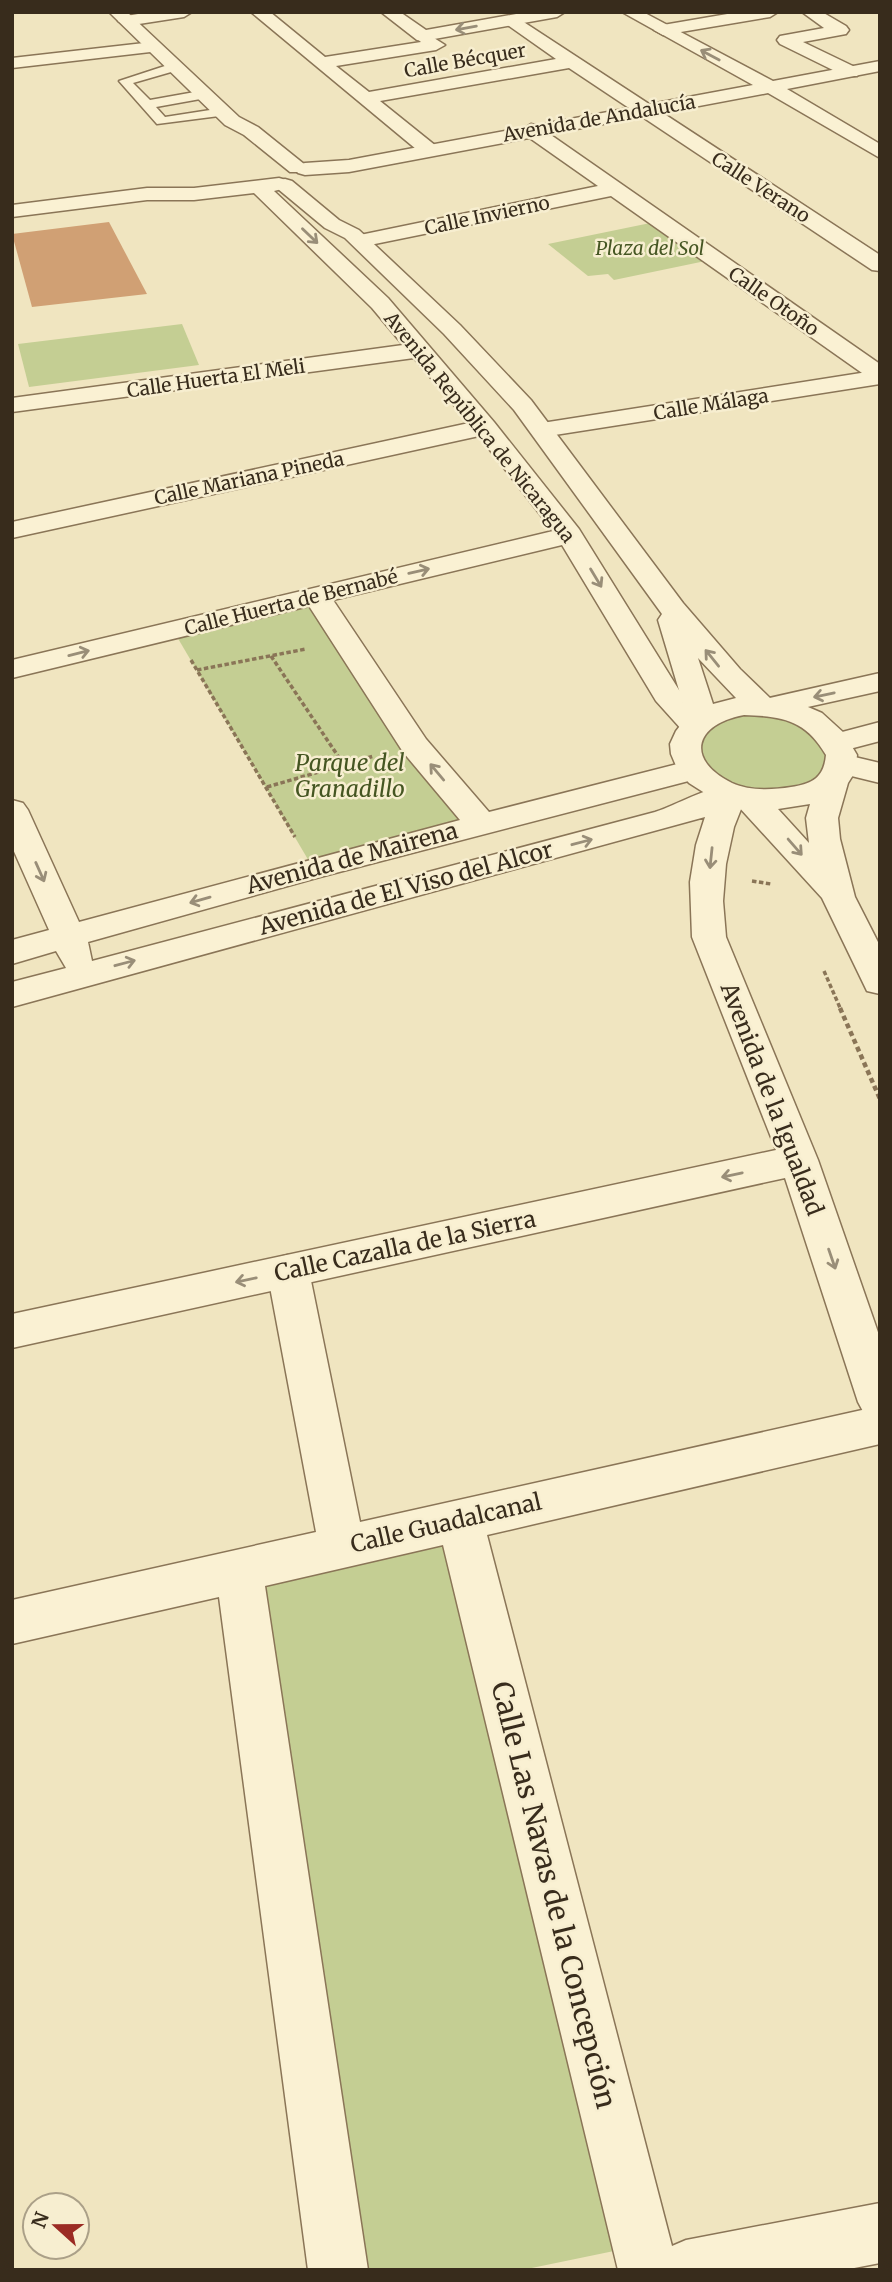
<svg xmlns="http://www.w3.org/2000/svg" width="892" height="2282" viewBox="0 0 892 2282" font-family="Merriweather,serif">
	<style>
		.green { fill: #c4ce93 }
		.building { fill: #d0a074 }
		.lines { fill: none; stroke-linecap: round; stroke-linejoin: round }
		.service-casing { stroke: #8a7557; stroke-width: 3 }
		.pedestrian-casing { stroke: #8a7557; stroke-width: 3 }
		.minor-casing { stroke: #8a7557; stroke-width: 3 }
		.tertiary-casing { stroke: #8a7557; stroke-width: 3 }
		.path-far1 { stroke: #8a7557; stroke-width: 3.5; stroke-dasharray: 4.5 2.5; stroke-linecap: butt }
		.path { stroke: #8a7557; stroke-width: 4.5; stroke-dasharray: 5 3.5; stroke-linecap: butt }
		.service { fill: #faf1d3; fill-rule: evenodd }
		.pedestrian { fill: #faf1d3; fill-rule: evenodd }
		.minor { fill: #faf1d3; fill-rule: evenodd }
		.tertiary { fill: #faf1d3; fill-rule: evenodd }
		.oneway { stroke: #998e78 }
		.labels { text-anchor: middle; stroke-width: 5; stroke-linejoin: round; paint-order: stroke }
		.far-street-label { font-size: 19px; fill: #382c1c; stroke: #f7eed0 }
		.far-park-label { font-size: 19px; font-style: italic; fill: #455622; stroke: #f7eed0 }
		.park-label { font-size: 23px; font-style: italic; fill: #455622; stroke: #f7eed0 }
		.street-label { font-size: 23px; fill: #382c1c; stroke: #f7eed0 }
		.near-street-label { font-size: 28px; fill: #382c1c; stroke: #f7eed0 }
	</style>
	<rect width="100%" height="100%" fill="#f0e5c0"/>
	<!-- green -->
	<g class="green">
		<path d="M660,221L715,259L614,280L608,274L588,276L548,244Z"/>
		<path d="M182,324L199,365L29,387L18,344Z"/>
		<path d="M316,595L481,824L313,868L173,630Z"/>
		<path d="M740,715L781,717L815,734L828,759C816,796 766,796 734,787C723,783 711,772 702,765L698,739L707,728Z"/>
		<path d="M448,1542L614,2251L522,2270H365L260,1584Z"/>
	</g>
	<!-- building -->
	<path class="building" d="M109,222L147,294L32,307L12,234Z"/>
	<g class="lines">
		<!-- service casing -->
		<g class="service-casing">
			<path id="service" d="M174,63L180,67L178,70L133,83L150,100L206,90L212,94L206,98L156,107L165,117L223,108L229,112L227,115L157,124L119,81Z"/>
		</g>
		<!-- pedestrian casing -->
		<g class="pedestrian-casing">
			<g id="pedestrian">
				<path d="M251,12H270L325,57L421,42L414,36L423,31L445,45L436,50L336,66L369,92L556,59L502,21L504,17H516L880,255V271L872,270L569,68L380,101L436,146L439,150L436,154H422Z"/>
				<path d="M739,12H778L770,17L663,35L654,30L663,25Z"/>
				<path d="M802,12H822L846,26L849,30L846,34L803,42L857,68L860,72L857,76H845L780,44L777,40L780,36L824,28Z"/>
				<path d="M531,124L538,126L880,364V382L872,380L611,196L360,247L353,245L349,241L353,237L360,235L598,186L524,134L522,130Z"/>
				<path d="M288,1255L303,1259L309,1271L360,1522L880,1406V1444L487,1535L672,2246L686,2240L880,2203V2263L844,2270H618L443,1545L265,1586L368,2270H308L219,1597L12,1644V1600L316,1532L267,1271L273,1259Z"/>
			</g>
		</g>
		<!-- minor casing -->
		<g class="minor-casing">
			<g id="minor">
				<path d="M150,12H192L184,17L126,26L118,21L120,17Z"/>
				<path d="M381,12H400L426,30L527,12H565L557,17L423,41L417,40Z"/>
				<path d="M622,12H643L773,81L880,61V71L787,89L880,144V158L768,93L349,172L305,175L298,173L295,169L298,165L305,163L349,160L753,85Z"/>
				<path d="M153,42L162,47L159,51L12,68V58Z"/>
				<path d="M279,178L286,180L289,184L286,188L274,191L388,298L494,422L579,529L679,690L709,725L705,731L694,734L683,731L656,701L562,545L333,600L426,739L489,812L693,760L704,763L709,770L704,777L320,877L88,942L92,961L655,812C680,804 717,780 742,787L747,794L734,827L726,864L723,901L726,937L818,1160L880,1338V1420L865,1415L858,1402L785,1178L12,1348V1314L776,1150L692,937L690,882L696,845L705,817L12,1007V982L66,968L56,951L12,964V940L49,930L12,847V800L23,803L28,810L79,922L460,820L403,752L309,606L12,678V660L553,531L479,436L12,538V522L469,423L414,358L12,412V398L403,345L372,308L254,193L194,200H147L12,217V205L147,188H194Z"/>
				<path d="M880,370V384L542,437L533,435L530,430L533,425L542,423Z"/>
				<path d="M880,673V691L767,716L756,713L752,707L756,701Z"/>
				<path d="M880,722V741L838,752L827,750L823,743L827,736Z"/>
				<path d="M842,754L880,763V783L831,771L826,764L831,757Z"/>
			</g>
		</g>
		<!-- tertiary casing -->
		<g class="tertiary-casing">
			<g id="tertiary">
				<path d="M109,12H127L239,117L258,127L304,164L307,168L304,172H290L244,135L225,125Z"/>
				<path d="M285,179L292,181L339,220L359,230L460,325L531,400L683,603L740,669L770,698L801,704L822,713L844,733L857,755L855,772L848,783L838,818L840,839L855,897L880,946V994L867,991L822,898L737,805L711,797L689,783L677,768L671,754L670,744L676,731L687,717L658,620L662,614L514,410L444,334L345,238L325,228L278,189L275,185L278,181ZM698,658L736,698L713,704ZM744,715C782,716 806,720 826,755C824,777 813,784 791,787C772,790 749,791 732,783C684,759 695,724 744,715ZM810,804L806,818L809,843L778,809Z"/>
			</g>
		</g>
		<!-- path-far1 -->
		<g class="path-far1">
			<path d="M271,656L344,765"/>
			<path d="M191,660L295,837"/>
			<path d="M197,670L306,649"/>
			<path d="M267,787L374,756"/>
			<path d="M752,881L771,884"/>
			<path d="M824,971L841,1010"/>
		</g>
		<!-- path -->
		<path class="path" d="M840,1008L880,1099"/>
		<!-- service -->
		<use href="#service" class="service"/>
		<!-- pedestrian -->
		<use href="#pedestrian" class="pedestrian"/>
		<!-- minor -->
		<use href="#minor" class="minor"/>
		<!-- tertiary -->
		<use href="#tertiary" class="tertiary"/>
	</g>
	<!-- one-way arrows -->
	<defs><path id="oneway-shaft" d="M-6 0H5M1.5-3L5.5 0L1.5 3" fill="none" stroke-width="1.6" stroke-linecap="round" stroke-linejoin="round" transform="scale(1.75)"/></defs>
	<g class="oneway">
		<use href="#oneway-shaft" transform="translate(466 28) rotate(170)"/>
		<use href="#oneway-shaft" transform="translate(710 55) rotate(-152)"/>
		<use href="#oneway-shaft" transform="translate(310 236) rotate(44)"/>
		<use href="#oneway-shaft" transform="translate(419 571) rotate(-13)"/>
		<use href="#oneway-shaft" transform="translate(596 578) rotate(59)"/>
		<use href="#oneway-shaft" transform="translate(79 653) rotate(-14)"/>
		<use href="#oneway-shaft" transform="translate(712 658) rotate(-129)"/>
		<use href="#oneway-shaft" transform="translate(824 695) rotate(168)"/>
		<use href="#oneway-shaft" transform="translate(437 772) rotate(-130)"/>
		<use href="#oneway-shaft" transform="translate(582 842) rotate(-15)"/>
		<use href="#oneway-shaft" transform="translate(795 847) rotate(49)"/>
		<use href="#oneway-shaft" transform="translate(711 858) rotate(96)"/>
		<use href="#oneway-shaft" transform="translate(40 872) rotate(66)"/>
		<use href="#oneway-shaft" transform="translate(200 900) rotate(164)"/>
		<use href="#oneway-shaft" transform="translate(125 963) rotate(-15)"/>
		<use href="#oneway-shaft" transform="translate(732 1175) rotate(168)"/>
		<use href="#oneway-shaft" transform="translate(832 1259) rotate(71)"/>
		<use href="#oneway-shaft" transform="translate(246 1280) rotate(168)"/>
	</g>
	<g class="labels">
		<!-- far-street labels -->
		<g class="far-street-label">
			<text transform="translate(465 60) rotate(-10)" y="7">Calle Bécquer</text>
			<text transform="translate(599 118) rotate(-10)" y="7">Avenida de Andalucía</text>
			<text transform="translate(761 187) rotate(33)" y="7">Calle Verano</text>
			<text transform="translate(487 215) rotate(-12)" y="7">Calle Invierno</text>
			<text transform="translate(774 301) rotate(35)" y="7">Calle Otoño</text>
			<text transform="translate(216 378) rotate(-8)" y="7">Calle Huerta El Meli</text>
			<text transform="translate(711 404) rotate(-9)" y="7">Calle Málaga</text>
			<text transform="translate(480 427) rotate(51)" y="7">Avenida República de Nicaragua</text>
			<text transform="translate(249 478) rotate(-12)" y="7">Calle Mariana Pineda</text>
			<text transform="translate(291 602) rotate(-14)" y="7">Calle Huerta de Bernabé</text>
		</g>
		<!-- far-park labels -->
		<g class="far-park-label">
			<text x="650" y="255">Plaza del Sol</text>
		</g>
		<!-- park labels -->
		<g class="park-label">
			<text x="350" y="771">Parque del<tspan x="350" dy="26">Granadillo</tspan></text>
		</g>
		<!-- street labels -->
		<g class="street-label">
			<text transform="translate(352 858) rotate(-15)" y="8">Avenida de Mairena</text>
			<text transform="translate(406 888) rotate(-15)" y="8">Avenida de El Viso del Alcor</text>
			<text transform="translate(772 1099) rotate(69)" y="8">Avenida de la Igualdad</text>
			<text transform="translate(405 1246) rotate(-12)" y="8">Calle Cazalla de la Sierra</text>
			<text transform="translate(446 1523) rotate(-13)" y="8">Calle Guadalcanal</text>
		</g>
		<!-- near-street labels -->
		<g class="near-street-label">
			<text transform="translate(554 1895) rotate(76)" y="10">Calle Las Navas de la Concepción</text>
		</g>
	</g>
	<!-- border -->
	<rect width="892" height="2282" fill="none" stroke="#382c1c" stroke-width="28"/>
	<!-- north arrow -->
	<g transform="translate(56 2226) rotate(291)"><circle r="33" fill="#f7eed0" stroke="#aba088" stroke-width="2"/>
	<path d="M0-5L12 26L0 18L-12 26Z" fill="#9b2b24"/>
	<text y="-10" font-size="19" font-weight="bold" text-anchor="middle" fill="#382c1c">N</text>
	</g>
</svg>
